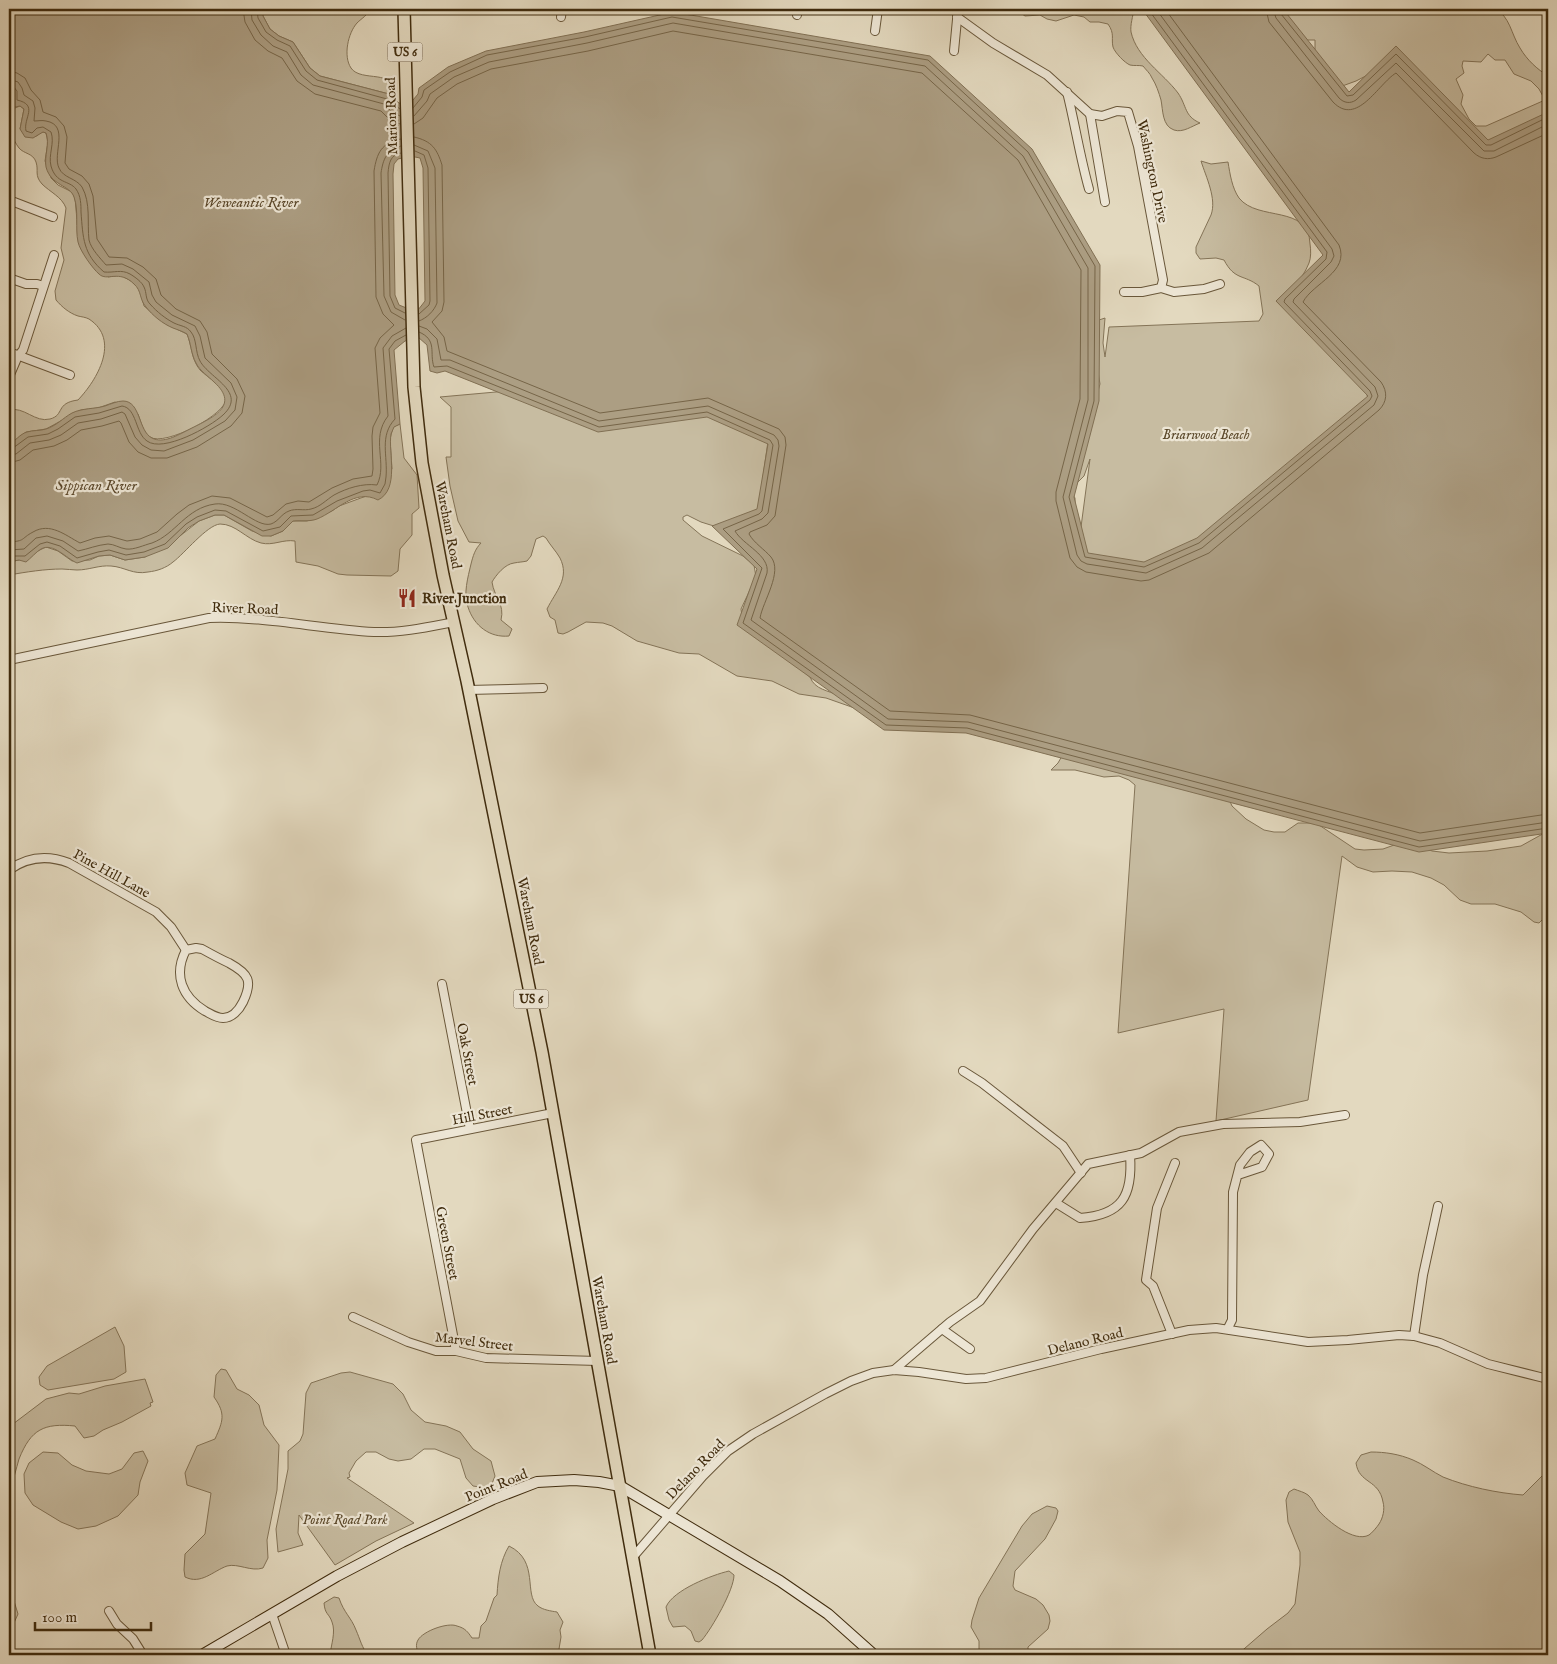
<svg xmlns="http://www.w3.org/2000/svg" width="1557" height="1664" viewBox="0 0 1557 1664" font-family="'IM FELL English',serif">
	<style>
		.green { fill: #c7bca1; stroke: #847458; fill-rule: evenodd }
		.water { fill: #ac9e83; stroke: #817054; fill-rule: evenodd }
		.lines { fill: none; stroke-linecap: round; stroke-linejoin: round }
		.shore { stroke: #766548; stroke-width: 1 }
		.street-casing { stroke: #69573a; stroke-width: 10 }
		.secondary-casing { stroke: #402c0e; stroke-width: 12 }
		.primary-casing { stroke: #402c0e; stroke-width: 14 }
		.street { stroke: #ede6d5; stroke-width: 8 }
		.secondary { stroke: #ede6d5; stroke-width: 10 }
		.primary { stroke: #e3d9bf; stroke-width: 11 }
		.labels { text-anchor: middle; stroke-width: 4.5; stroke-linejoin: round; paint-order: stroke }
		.shield { fill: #ede6d5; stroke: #74644a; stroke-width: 1 }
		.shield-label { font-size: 12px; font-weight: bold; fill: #402c0e }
		.street-label { font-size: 14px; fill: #402c0e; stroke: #ede6d5 }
		.park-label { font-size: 14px; font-style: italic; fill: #5b492b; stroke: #ede6d5 }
		.poi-label { font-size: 14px; font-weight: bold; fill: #402c0e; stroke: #ede6d5; text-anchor: start }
		.water-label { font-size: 15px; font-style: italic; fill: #5b482b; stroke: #ede6d5 }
	</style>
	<rect width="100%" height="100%" fill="#e3d9bf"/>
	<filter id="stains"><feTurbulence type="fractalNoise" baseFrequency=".004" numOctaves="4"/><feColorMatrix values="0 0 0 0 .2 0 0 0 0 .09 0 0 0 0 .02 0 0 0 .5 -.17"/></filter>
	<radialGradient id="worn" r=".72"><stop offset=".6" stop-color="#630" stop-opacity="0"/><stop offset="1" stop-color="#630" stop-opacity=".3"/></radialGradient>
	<!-- green -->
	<g class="green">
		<path d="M262,9H370C368,15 362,18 357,23C348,33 343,56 351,68C361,83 398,68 389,94L320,76L310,68L293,42L279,36L270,29L263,16Z"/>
		<path d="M1015,9H1134C1133,16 1130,25 1131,32C1137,58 1163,73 1178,93C1187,106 1184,116 1200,123C1192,126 1183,133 1174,130C1162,126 1163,110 1161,100C1159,93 1156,84 1152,78C1150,73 1146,70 1143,66C1139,65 1134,66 1130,65C1125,63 1115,53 1113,47C1111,38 1115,34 1108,24L1099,22H1090L1084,17L1074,15L1056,21L1047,19L1040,15L1025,16Z"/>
		<path d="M1267,9H1495C1510,16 1511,34 1520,48C1527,60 1537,69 1548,76V119L1488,145L1389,64L1356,81L1334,89L1315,51V40H1301ZM1488,54L1495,60H1505L1514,74L1531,81L1539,89L1545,100L1486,126H1476L1469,119L1461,104L1463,95L1456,79L1464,73L1462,66L1463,61L1481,62Z"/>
		<path d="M9,88L12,93L10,103L15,108L20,106L24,109L20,129L37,136C40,132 42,131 46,133L48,142L45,161L51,178L58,185L72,192L75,198L78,232L108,277L120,275L133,282L140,289L144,306L166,324L187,334C192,346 191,359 200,370C208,378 224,386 226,398C228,414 164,447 150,437C143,433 141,422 138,414L115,402L98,408L81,410L46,429L26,432L9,445V410C24,406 35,423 50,419C65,415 55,403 78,400C97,380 121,340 89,319C85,317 82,317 78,316C69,313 62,307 56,300L55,291L64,260L61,248L66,208C62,197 50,192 42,184C34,175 39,171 36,162C33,153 24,154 19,148C6,131 9,108 9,88Z"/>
		<path d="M1201,161L1211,164L1228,162C1230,174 1232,188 1239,198C1258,222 1309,204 1310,244C1311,250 1311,258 1309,263C1306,271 1300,279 1296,287L1361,374L1374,420L1208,564L1085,562L1070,490L1100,384L1095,352L1099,320L1105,318L1103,343L1105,357L1109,327L1259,321L1263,314L1259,286C1244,274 1235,281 1224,260L1216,258L1200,259L1196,253V247C1201,236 1206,226 1211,215C1217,199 1206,177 1201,161ZM1090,459L1081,527L1075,512V498L1070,490L1084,476Z"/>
		<path d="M507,391L698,414L770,427L758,512L717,527L701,522L687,515L683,517V520L702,536L743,556L754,565L756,577L741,609L743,622L810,677C815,690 828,690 839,696C847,701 855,706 863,711L826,698L799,694L772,681L737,676L699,654L679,653L637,641L612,626L603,623L586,622L568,632L563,634L558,633L555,620L550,617L547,609C556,591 570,578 560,558C556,551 550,545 546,538L543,536L536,539L531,556L527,561C523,562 519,562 514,563C505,564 496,575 492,582C494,597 505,604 501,620L512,629L509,636C490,638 474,626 468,607C463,594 468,577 471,564C473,556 475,549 481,543L469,542L458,521L450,486L446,457H451V407L440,397Z"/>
		<path d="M400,424L404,458L417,475L419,508L412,514V535L400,549L398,571L391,576L347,575L338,574L318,566L296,562L295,541C283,539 273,546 261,543C246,539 236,524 220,524C207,525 184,554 173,562C166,568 157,571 148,572C133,575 125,567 111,566C99,565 89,570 77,570C72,570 67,569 62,569C45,569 26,572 9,575V562L19,560L46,547L58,551L72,561L90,560L99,556L110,555L125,560L145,557L180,536L199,521L215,515H224L252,531L271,536L283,531L293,521H307L332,511L339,506L369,495L392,469L390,439L393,427Z"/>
		<path d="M1062,756L1225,790L1232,806L1246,819L1264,830L1274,832H1285L1298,823H1316L1355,849L1364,850L1383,849L1397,844L1412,842L1432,851L1449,853L1487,851L1521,846L1548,831V914L1539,923L1534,922L1521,912L1495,904H1471L1460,900L1444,885L1431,878L1412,872L1392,871L1373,872L1357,867L1342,856L1308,1100L1216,1121L1224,1009L1118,1033L1135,785L1129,780L1119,776L1104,777L1075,770H1051L1058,763Z"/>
		<path d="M115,1327L124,1346L126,1372L114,1379L48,1390L40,1385L39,1377L47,1366Z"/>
		<path d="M221,1369L226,1370L237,1389L249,1395L259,1405L264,1425L279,1445L277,1490L267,1540L268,1558L263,1568C251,1572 238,1563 227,1566C213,1571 201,1585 185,1577L184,1570L185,1554L205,1534L211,1493L187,1485L185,1473L197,1446L215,1439C223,1421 226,1414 214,1397L216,1375Z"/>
		<path d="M350,1372L393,1384L403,1394L411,1410L425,1422L446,1426L460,1432L473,1449L491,1461L495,1476L491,1486L486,1488L473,1486L466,1478L460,1459L435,1449H424L411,1459L398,1461L389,1459L376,1452H366L356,1461L349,1473L350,1477L347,1478L414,1523L376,1541L335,1565L299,1515L298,1533L303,1545L278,1552L276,1529L288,1469V1451L300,1441L303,1434L306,1393L311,1383L341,1373Z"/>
		<path d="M145,1379L153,1402L150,1403L151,1406L122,1422L103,1430L94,1436L84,1438L75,1426C44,1423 31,1429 19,1459C16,1469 14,1480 9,1489V1427L46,1399L69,1393L79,1394L105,1386Z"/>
		<path d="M143,1451L148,1461L140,1482L138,1495L118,1516L96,1526L78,1529L61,1522L33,1505L25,1493L24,1474L29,1463L43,1452L58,1453L72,1465L86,1471L109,1474L122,1469L134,1453Z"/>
		<path d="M1371,1452C1385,1452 1399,1454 1413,1460C1423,1464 1433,1472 1443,1477C1468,1487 1497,1493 1523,1495L1548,1470V1655H1237L1267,1629L1288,1613L1295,1604L1300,1565V1552L1288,1522L1286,1500L1289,1492L1294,1489C1299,1491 1304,1492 1308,1495C1313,1499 1315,1506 1319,1511C1328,1521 1354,1543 1369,1535C1372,1533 1377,1527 1379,1524C1383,1518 1385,1509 1383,1502C1379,1479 1359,1484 1356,1463L1361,1455Z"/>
		<path d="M1047,1506L1056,1508L1058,1511L1056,1519L1045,1539L1015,1571L1013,1586L1015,1590L1036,1599L1043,1605L1049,1615L1050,1621L1048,1629L1028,1647V1655H979V1641L971,1627L972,1620L979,1598L1022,1526L1032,1514Z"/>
		<path d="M509,1546C540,1561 523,1595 538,1606C543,1610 551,1611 557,1612L563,1622L560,1630L561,1637L558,1655H551L533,1650L528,1655H496L492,1653L482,1655H419C417,1650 415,1645 418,1640C423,1631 448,1622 457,1626C465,1628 468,1632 472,1638H479L481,1626L486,1621L494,1598L497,1595C498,1578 500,1561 509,1546Z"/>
		<path d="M729,1571L734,1575C734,1590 712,1628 702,1640L699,1642L695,1641L691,1631L685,1626L673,1627L669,1620L666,1607C673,1590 712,1575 729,1571Z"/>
		<path d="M334,1597L339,1598C344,1613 351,1617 356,1630C360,1639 362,1648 368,1655H330C331,1645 336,1632 332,1622C329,1613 325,1615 324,1603Z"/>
		<path d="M9,1598L14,1601L18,1614L9,1634Z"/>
	</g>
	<!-- water -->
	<path class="water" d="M9,9H262L263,16L270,29L279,36L293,42L310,68L320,76L389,94L399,103L408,106L418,94L419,88L448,67L486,51L584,32L673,12L930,56L1032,149L1100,265L1099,401L1074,497L1088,553L1144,562L1197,538L1368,396L1276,301L1323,255L1142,9H1283L1349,92L1396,46L1488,140L1548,112V833L1419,852L966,733L884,730L737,625L757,569L712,526L757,509L768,444L707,417L598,432L445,371L437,373L430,371L427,345L418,337L405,341L394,350L400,424L394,427L391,434C388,453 400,489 378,500C355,488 337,511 317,519C309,522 301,520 293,521L283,531L271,536H262L224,515H215L199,521L188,528L168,548L145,557L125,560L110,555L99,556L77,563C67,559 53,542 41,549C36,552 31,558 26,562L19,560L9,562V445C15,441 20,434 27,432C33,430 40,431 46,429C56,426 63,418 72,413C82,408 95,409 105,406C111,404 117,401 123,401C141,401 138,431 152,438C163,444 178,435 188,430C209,419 242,407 214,382C208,376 200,371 196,363C191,354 191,343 187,334C182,331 178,330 173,328C163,324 152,315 146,307C139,299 142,291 134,284C119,269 107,282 99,274C93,269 80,251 78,242C75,228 79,211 74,197C70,185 51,186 46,167C44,156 50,144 46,133L43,132L33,138L25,137L20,129L24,109L20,106L10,108L12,93L9,88ZM410,156L420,158L423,168L425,301L418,310L409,309L399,305L395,295L393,174L394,164L398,159Z"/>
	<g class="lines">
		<!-- shore -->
		<g class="shore">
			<path d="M243,9L245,22L255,40L268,51L282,58L297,81L315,94L381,111L389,119L400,124"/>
			<path d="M251,9L252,20L261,35L273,46L287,52L301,75L313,85L384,104L392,112L400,116"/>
			<path d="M257,9L258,18L266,32L277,40L290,46L306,71L317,80L387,99L400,109"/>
			<path d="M1266,9L1269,22L1333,102C1357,127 1378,84 1396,73L1474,153C1481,159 1488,160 1496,157L1548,133"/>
			<path d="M1273,9L1276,18L1339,98C1344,103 1350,104 1356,100L1396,63L1484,151H1494L1548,124"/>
			<path d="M1279,9L1281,14L1347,96L1353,95L1396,54L1486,145H1491L1548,117"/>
			<path d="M9,71L17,73L25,78L31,90L40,100L43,112L56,117L64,126L67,137L65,163L69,169L82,176L89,184L93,196L97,239L109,257L127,258L143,267L156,279L161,295L176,309L200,321L207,332L212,354L237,379L245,396L242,413L231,426L197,447L167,458H151L138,452L129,442L121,423L119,421L102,426L81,430L67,440L54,446L33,450L20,460L9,463"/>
			<path d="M9,79L18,82L22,88L24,95L33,101L35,108L34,121C38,121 42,120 46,121C70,125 52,154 59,168C63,178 76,178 82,187C91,203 87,223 89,240C91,249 101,259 106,265L122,264L133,269L149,282L152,295L156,302L172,315L195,326L200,336L205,358L231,383L237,397L235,410L225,421L193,440L164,451L151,450L142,445L135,437L125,414L122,412L101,419L78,423L61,435L49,440L30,443L16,454L9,455"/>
			<path d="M9,85L13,86L17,91V100C39,105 23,118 26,131L32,133L37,128L43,127L51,132C55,143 48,155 51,166C56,184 69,180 76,189C81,196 81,205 81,212C83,238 83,254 104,272C114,273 121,269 130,274C135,277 142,282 144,287C147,293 145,299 150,304C157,312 166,319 174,323C180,326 187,326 191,332C197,339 195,352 200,361C209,378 248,392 223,415C210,427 163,453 147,441C135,433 137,408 122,406L99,413L75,417L58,429L48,434L28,437L13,448L9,449"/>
			<path d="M413,108L422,97L424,90L450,72L487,55L585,37L672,17L928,60L1028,152L1095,266L1094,401L1069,497L1085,557L1144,567L1199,543L1370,400L1372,396L1370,391L1284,302L1285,299L1326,259L1327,252L1148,9"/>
			<path d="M414,116L427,101L430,94L454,77L489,62L587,43L673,23L925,66L1023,156L1088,268V400L1063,497L1077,555L1081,561L1087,564L1146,573L1202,548L1374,405L1378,396L1375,387L1293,302L1294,299L1331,262L1334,256L1332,249L1156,9"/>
			<path d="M414,124L423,118L437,98L457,84L491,69L588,51L673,31L922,73L1018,160L1081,270L1080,399L1056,492V501L1070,558L1077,567L1086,572L1141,581L1149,580L1209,553L1379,410C1387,402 1388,392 1381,382L1303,302C1313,283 1350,272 1339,245L1165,9"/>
			<path d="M414,137C432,141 437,149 442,165L444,302L442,311L432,322L444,337L447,351L600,413L708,398L779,429L785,437L786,445L775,516L767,525L750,532L749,534C754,543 764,549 771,557C783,572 763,601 760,618L890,711L970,715L1420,833L1548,814"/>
			<path d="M414,145L428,151L435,168L437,303C434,311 427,318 419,321"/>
			<path d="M401,146C386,150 383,160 381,173L384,296L391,312L405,320"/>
			<path d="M415,151L424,155L428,168L430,301L429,305L419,314"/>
			<path d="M401,153C390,155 389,163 388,173L390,296L395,308L405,313"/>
			<path d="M419,326L427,329L437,339L441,360H450L599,421L708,406L774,435L778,440L779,446L768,513L762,519L735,531C743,545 770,555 767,573L751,620L888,719L968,722L1420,841L1548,822"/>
			<path d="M419,332C438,340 429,353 434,367L447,366L599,427L707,412L770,440L773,445L762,511L759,514L723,529L762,568L743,623L886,725L967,728L1419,847L1548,828"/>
			<path d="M9,542C26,541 20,539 33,532C50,522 65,535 80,543L95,538L109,536L127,541L140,539L157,532L177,514L189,505L212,496L230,498L267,517L273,515L286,504L298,501L309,502L332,488L353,479L372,476L373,469L372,436L373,427L380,413L375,348L380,338L394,325L383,314L376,297L374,171C377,153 381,143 401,139"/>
			<path d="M9,550L24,549L36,538L47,536L63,541L78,551C88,549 97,545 108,544C114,544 119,548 126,549C134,550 144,545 152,543C176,534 186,508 215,504C235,501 256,528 271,524C279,521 281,514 289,511C296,508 304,511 311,509C320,507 326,500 334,495C347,488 363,483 377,485C388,463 370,439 388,416L383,348L392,336L406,328"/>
			<path d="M9,556H25L40,544L47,542L60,546L77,558L98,552L109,550L126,555L144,552L165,544L186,524L197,517L215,510L226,511L263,531L280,527L291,516L313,515L337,501L363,491L370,490L380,493L385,484L386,477C388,456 379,436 395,419L389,349L395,341L406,335"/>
		</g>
		<!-- street casing -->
		<g class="street-casing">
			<g id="street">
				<path d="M797,15L798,9"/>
				<path d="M561,17L562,9"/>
				<path d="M957,17L993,43L1047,75L1090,114L1102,116L1117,111L1128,112L1138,146L1163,280L1161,288"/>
				<path d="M875,31L878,9"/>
				<path d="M954,51L958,9"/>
				<path d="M1067,92C1075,124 1080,157 1089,189"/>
				<path d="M1090,114L1105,202"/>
				<path d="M9,200L53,217"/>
				<path d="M9,278L26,284H37L43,286"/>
				<path d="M1124,292H1142L1161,288L1174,292L1204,289L1220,284"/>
				<path d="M9,352L70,375"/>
				<path d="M9,377L18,356L23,350L54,255"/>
				<path d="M9,660L209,618C264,616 319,629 374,632C401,633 428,627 454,622"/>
				<path d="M468,690L543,688"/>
				<path d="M9,870C27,857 48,855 69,863L156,912L171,927L186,950"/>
				<path d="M196,948L202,949C211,954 220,959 229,963C249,974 253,981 243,1002C239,1010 232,1018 223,1018C216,1018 211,1014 205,1011C182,997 173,975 186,950Z"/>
				<path d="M442,984L470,1129"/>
				<path d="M963,1071L982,1083L1063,1146L1081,1173"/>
				<path d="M1056,1203L1080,1218C1122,1215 1133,1196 1130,1155"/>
				<path d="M353,1317L408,1342L436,1351H456L486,1358L598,1361"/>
				<path d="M1228,1328L1232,1320L1233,1192L1240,1165L1250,1152L1261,1145L1269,1154L1262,1167L1238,1175"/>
				<path d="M942,1329L970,1349"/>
				<path d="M1172,1334L1153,1286L1146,1280L1157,1208L1175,1163"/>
				<path d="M1414,1336L1423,1275L1438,1206"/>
				<path d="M456,1351L416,1140L553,1113"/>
				<path d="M894,1370L950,1322L980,1301L1033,1229L1088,1164L1141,1153L1179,1132L1223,1124L1300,1122L1345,1115"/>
				<path d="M633,1557L703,1476L728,1451L753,1434L825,1394L851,1381L873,1373L894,1370L919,1372L966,1379L986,1378L1101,1349L1189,1330L1216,1328L1308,1342L1348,1340L1399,1335L1414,1336L1440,1343L1488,1364L1548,1379"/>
				<path d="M109,1611L117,1624L133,1639L143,1655"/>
				<path d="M272,1614L286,1655"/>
				<path d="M657,1655H671"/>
			</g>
		</g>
		<!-- secondary casing -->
		<g class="secondary-casing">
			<path id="secondary" d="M202,1655L337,1576L402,1542L493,1499L537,1482L574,1480L599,1482L620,1486L780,1581L828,1614L874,1655"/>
		</g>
		<!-- primary casing -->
		<g class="primary-casing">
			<path id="primary" d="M404,9L414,387L422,463L443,575L467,681L542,1052L650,1655"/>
		</g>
		<!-- street -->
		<use href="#street" class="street"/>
		<!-- secondary -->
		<use href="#secondary" class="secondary"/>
		<!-- primary -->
		<use href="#primary" class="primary"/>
	</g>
	<!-- icons -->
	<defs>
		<g id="restaurant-bare" transform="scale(1.5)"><path d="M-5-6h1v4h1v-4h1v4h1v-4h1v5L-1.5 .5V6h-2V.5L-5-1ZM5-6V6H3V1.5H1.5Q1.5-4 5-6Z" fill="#8f2418" stroke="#ede6d5" stroke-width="2.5" paint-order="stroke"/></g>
	</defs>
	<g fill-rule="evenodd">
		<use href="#restaurant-bare" x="407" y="598"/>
	</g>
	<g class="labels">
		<!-- shield labels -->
		<g class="shield">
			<rect x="387.5" y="42.5" width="35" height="19" rx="4"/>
			<rect x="513.5" y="989.5" width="35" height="19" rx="4"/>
		</g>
		<g class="shield-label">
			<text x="405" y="56">US 6</text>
			<text x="531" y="1003">US 6</text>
		</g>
		<!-- street labels -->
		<g class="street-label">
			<text transform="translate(391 116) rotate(-92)" y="5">Marion Road</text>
			<text transform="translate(1153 171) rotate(78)" y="5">Washington Drive</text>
			<text transform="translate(449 525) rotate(79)" y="5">Wareham Road</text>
			<text transform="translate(245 608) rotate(2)" y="5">River Road</text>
			<text transform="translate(112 873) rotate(29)" y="5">Pine Hill Lane</text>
			<text transform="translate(531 921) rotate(79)" y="5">Wareham Road</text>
			<text transform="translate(468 1054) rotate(79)" y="5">Oak Street</text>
			<text transform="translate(482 1114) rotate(-11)" y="5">Hill Street</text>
			<text transform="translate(448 1243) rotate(79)" y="5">Green Street</text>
			<text transform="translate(605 1320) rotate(80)" y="5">Wareham Road</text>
			<text transform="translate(474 1341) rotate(7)" y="5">Marvel Street</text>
			<text transform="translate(1085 1341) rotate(-14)" y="5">Delano Road</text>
			<text transform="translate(695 1469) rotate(-46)" y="5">Delano Road</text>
			<text transform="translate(496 1485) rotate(-22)" y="5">Point Road</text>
		</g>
		<!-- park labels -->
		<g class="park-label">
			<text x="1206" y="439">Briarwood Beach</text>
			<text x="345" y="1524">Point Road Park</text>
		</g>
		<!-- poi labels -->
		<g class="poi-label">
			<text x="422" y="603">River Junction</text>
		</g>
		<!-- water labels -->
		<g class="water-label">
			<text x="251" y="207">Weweantic River</text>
			<text x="96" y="490">Sippican River</text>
		</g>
	</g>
	<!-- margin -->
	<rect width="1557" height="1664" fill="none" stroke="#e3d9bf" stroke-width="30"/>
	<rect x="10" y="10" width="1537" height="1644" fill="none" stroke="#402c0e" stroke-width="2.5"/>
	<rect x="15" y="15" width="1527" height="1634" fill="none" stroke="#402c0e"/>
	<!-- scale -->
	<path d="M35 1622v8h116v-8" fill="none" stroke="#402c0e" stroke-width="2.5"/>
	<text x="42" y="1622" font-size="15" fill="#402c0e" stroke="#ede6d5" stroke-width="4" paint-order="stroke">100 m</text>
	<rect width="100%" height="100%" filter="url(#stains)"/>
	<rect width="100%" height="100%" fill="url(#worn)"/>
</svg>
